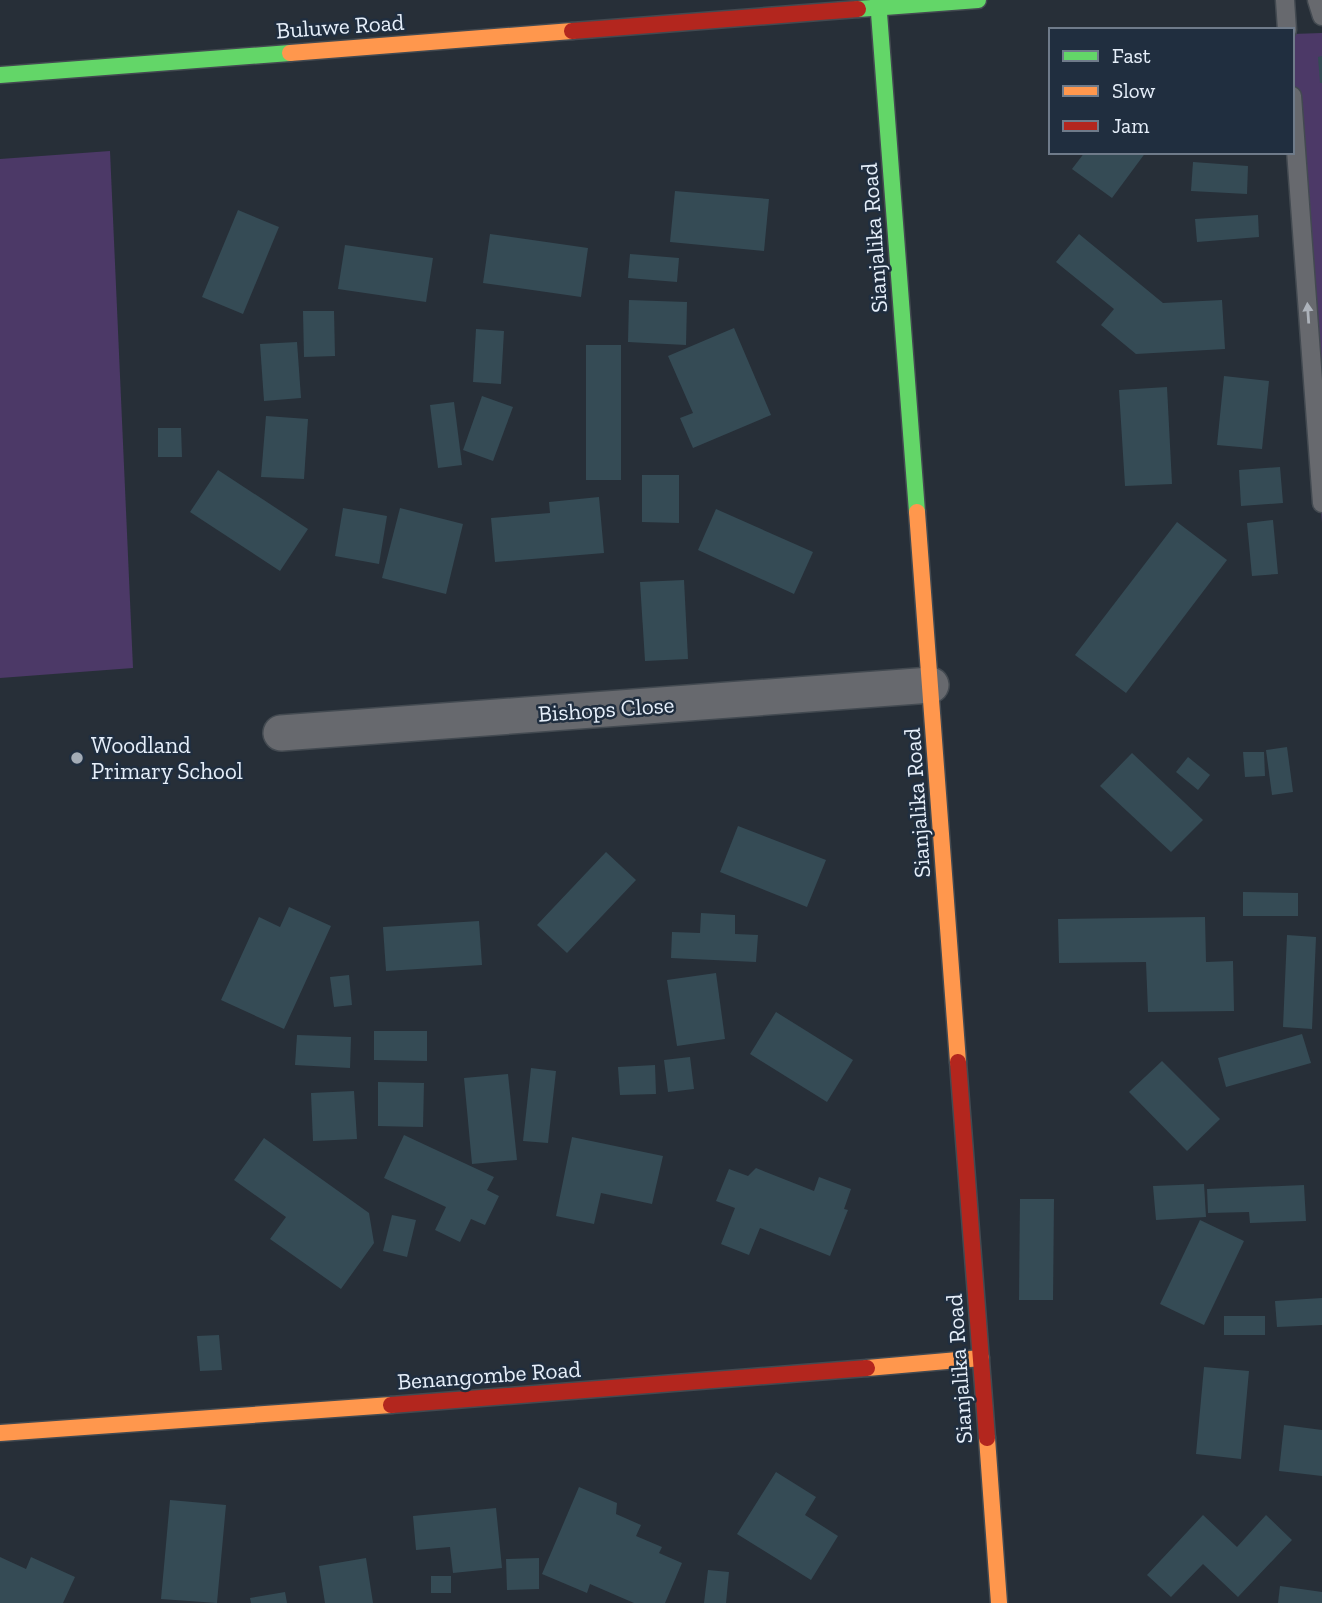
<svg xmlns="http://www.w3.org/2000/svg" width="1322" height="1603" viewBox="0 0 1322 1603" font-family="'Zilla Slab',serif">
	<style>
		.green { fill: #4c3967 }
		.building { fill: #354b55 }
		.lines { fill: none; stroke-linecap: round; stroke-linejoin: round }
		.lane-casing { stroke: #434a51; stroke-width: 21 }
		.street-casing { stroke: #434a51; stroke-width: 38 }
		.fast-casing { stroke: #434a51; stroke-width: 19 }
		.slow-casing { stroke: #434a51; stroke-width: 19 }
		.jam-casing { stroke: #434a51; stroke-width: 19 }
		.lane { stroke: #67696e; stroke-width: 18 }
		.street { stroke: #67696e; stroke-width: 35 }
		.fast { stroke: #63d668; stroke-width: 16 }
		.slow { stroke: #ff974d; stroke-width: 16 }
		.jam { stroke: #b3261e; stroke-width: 16 }
		.oneway { fill: #adb3bb }
		.poi-dot { fill: #a3acb6; stroke: #202e3f; stroke-width: 2.5 }
		.labels { text-anchor: middle; stroke-width: 5; stroke-linejoin: round; paint-order: stroke }
		.street-label { font-size: 23px; fill: #e6effa; stroke: #202e3f }
		.poi-label { font-size: 23px; fill: #e6effa; stroke: #202e3f; text-anchor: start }
	</style>
	<rect width="100%" height="100%" fill="#272f38"/>
	<!-- green -->
	<g class="green">
		<path d="M1322,33V523L1292,99V34Z"/>
		<path d="M110,151L133,668L0,678V159Z"/>
	</g>
	<!-- building -->
	<g class="building">
		<path d="M1322,56V83H1320L1318,57Z"/>
		<path d="M1085,152H1146L1112,198L1072,169Z"/>
		<path d="M1193,162L1248,166L1247,194L1191,191Z"/>
		<path d="M675,191L769,199L764,251L670,242Z"/>
		<path d="M238,210L279,227L243,314L202,297Z"/>
		<path d="M1258,215L1259,237L1197,242L1195,219Z"/>
		<path d="M490,234L588,248L581,297L483,283Z"/>
		<path d="M1079,234L1163,303L1222,300L1225,349L1136,354L1101,325L1114,309L1056,262Z"/>
		<path d="M345,245L433,258L426,302L338,289Z"/>
		<path d="M630,254L679,258L677,282L628,278Z"/>
		<path d="M629,300L687,302L686,345L628,342Z"/>
		<path d="M303,311H334L335,356L304,357Z"/>
		<path d="M734,328L771,415L693,448L680,418L693,413L668,356Z"/>
		<path d="M476,329L504,331L501,384L473,382Z"/>
		<path d="M297,342L301,398L264,401L260,344Z"/>
		<rect x="586" y="345" width="35" height="135"/>
		<path d="M1224,376L1269,381L1262,449L1217,445Z"/>
		<path d="M1167,387L1172,484L1125,486L1119,390Z"/>
		<path d="M482,396L513,407L493,461L463,450Z"/>
		<path d="M454,402L462,465L438,468L430,405Z"/>
		<path d="M266,416L308,419L304,479L261,477Z"/>
		<path d="M158,428H181L182,457H158Z"/>
		<path d="M1280,467L1283,503L1241,506L1239,470Z"/>
		<path d="M218,470L308,529L280,571L190,512Z"/>
		<path d="M642,475H679V523L642,522Z"/>
		<path d="M599,497L604,553L495,562L491,518L550,513L549,502Z"/>
		<path d="M343,508L387,516L379,564L335,556Z"/>
		<path d="M400,508L463,524L446,594L382,578Z"/>
		<path d="M716,509L813,552L794,594L698,550Z"/>
		<path d="M1273,520L1278,574L1252,576L1247,523Z"/>
		<path d="M1177,522L1227,560L1126,693L1075,655Z"/>
		<path d="M684,580L688,659L645,661L640,582Z"/>
		<path d="M1287,747L1293,792L1272,795L1266,750Z"/>
		<path d="M1243,752H1264L1265,776L1245,777Z"/>
		<path d="M1132,753L1203,820L1171,852L1100,786Z"/>
		<path d="M1188,757L1210,775L1198,790L1176,772Z"/>
		<path d="M738,826L826,860L807,907L720,872Z"/>
		<path d="M606,852L636,880L567,953L537,925Z"/>
		<path d="M1243,892L1298,893V916H1243Z"/>
		<path d="M289,907L331,926L284,1029L221,1000L259,917L280,927Z"/>
		<path d="M701,913L735,915V934L758,935L756,962L671,958L672,932L700,933Z"/>
		<path d="M1205,917L1206,962L1233,961L1234,1011L1148,1012L1146,962L1059,963L1058,919Z"/>
		<path d="M479,921L482,965L386,971L383,927Z"/>
		<path d="M1287,935L1316,937L1312,1029L1283,1027Z"/>
		<path d="M716,973L725,1039L677,1046L667,980Z"/>
		<path d="M349,975L352,1005L334,1007L330,977Z"/>
		<path d="M776,1012L853,1060L827,1102L750,1054Z"/>
		<path d="M374,1031H427V1061L374,1060Z"/>
		<path d="M1302,1034L1311,1063L1226,1087L1218,1058Z"/>
		<path d="M297,1035L351,1037L350,1068L295,1065Z"/>
		<path d="M690,1057L694,1089L668,1092L664,1060Z"/>
		<path d="M1162,1061L1220,1119L1187,1151L1129,1092Z"/>
		<path d="M655,1065L656,1094L620,1095L618,1067Z"/>
		<path d="M531,1068L556,1071L548,1143L523,1141Z"/>
		<path d="M508,1074L517,1160L472,1164L464,1078Z"/>
		<path d="M378,1082L424,1083L423,1127L378,1126Z"/>
		<path d="M354,1091L357,1139L313,1141L311,1093Z"/>
		<path d="M404,1135L494,1177L487,1190L499,1196L485,1225L471,1219L460,1242L435,1230L446,1207L384,1178Z"/>
		<path d="M572,1137L663,1156L652,1204L601,1193L594,1224L556,1216Z"/>
		<path d="M264,1138L369,1213L374,1243L341,1289L270,1239L286,1217L234,1180Z"/>
		<path d="M756,1168L814,1191L819,1177L851,1189L844,1209L848,1210L830,1256L760,1228L749,1255L721,1244L735,1208L716,1201L729,1169L748,1176Z"/>
		<path d="M1204,1184L1206,1217L1156,1220L1153,1186Z"/>
		<path d="M1304,1185L1306,1221L1250,1223L1249,1212L1208,1213L1207,1189Z"/>
		<path d="M1020,1199H1054L1053,1300H1019Z"/>
		<path d="M392,1215L416,1220L407,1257L383,1251Z"/>
		<path d="M1200,1220L1244,1241L1204,1325L1160,1304Z"/>
		<path d="M1322,1298V1325L1277,1327L1275,1301Z"/>
		<rect x="1224" y="1316" width="41" height="19"/>
		<path d="M219,1335L222,1370L200,1371L197,1336Z"/>
		<path d="M1204,1367L1249,1371L1241,1459L1196,1454Z"/>
		<path d="M1284,1425L1322,1430V1476L1279,1471Z"/>
		<path d="M776,1472L816,1497L805,1515L838,1536L811,1580L737,1534Z"/>
		<path d="M579,1487L617,1503L616,1514L641,1525L636,1536L662,1547L659,1553L682,1563L665,1603H634L590,1584L587,1593L542,1574Z"/>
		<path d="M170,1500L226,1505L217,1603L161,1599Z"/>
		<path d="M496,1508L502,1568L453,1573L450,1547L416,1550L413,1516Z"/>
		<path d="M1203,1515L1237,1547L1266,1515L1292,1540L1238,1597L1203,1564L1171,1597L1147,1575Z"/>
		<path d="M0,1557L26,1569L31,1557L75,1577L63,1603H0Z"/>
		<path d="M366,1558L373,1603H325L319,1566Z"/>
		<path d="M539,1558V1589L507,1590L506,1559Z"/>
		<path d="M708,1570L729,1572L726,1603H704Z"/>
		<rect x="431" y="1576" width="20" height="17"/>
		<path d="M1280,1586L1322,1592V1603H1278Z"/>
		<path d="M285,1592L287,1603H251L250,1598Z"/>
	</g>
	<g class="lines">
		<!-- lane casing -->
		<g class="lane-casing">
			<g id="lane">
				<path d="M1285,0L1287,30"/>
				<path d="M1317,0L1322,16"/>
				<path d="M1292,96L1322,503"/>
			</g>
		</g>
		<!-- street casing -->
		<g class="street-casing">
			<path id="street" d="M281,733L931,685"/>
		</g>
		<!-- fast casing -->
		<g class="fast-casing">
			<g id="fast">
				<path d="M878,0L917,512"/>
				<path d="M858,9L978,0"/>
				<path d="M0,75L290,53"/>
			</g>
		</g>
		<!-- slow casing -->
		<g class="slow-casing">
			<g id="slow">
				<path d="M290,53L572,31"/>
				<path d="M917,512L958,1062"/>
				<path d="M867,1368L981,1358"/>
				<path d="M0,1433L391,1405"/>
				<path d="M987,1438L999,1603"/>
			</g>
		</g>
		<!-- jam casing -->
		<g class="jam-casing">
			<g id="jam">
				<path d="M572,31L858,9"/>
				<path d="M958,1062L987,1438"/>
				<path d="M391,1405L867,1368"/>
			</g>
		</g>
		<!-- lane -->
		<use href="#lane" class="lane"/>
		<!-- street -->
		<use href="#street" class="street"/>
		<!-- fast -->
		<use href="#fast" class="fast"/>
		<!-- slow -->
		<use href="#slow" class="slow"/>
		<!-- jam -->
		<use href="#jam" class="jam"/>
	</g>
	<!-- one-way arrows -->
	<defs><path id="oneway-solid" d="M-6-.8H1V-3.2L6.5 0L1 3.2V.8H-6Z" transform="scale(1.75)"/></defs>
	<use class="oneway" href="#oneway-solid" transform="translate(1308 313) rotate(-94)"/>
	<!-- markers -->
	<circle class="poi-dot" cx="77" cy="758" r="7"/>
	<g class="labels">
		<!-- street labels -->
		<g class="street-label">
			<text transform="translate(340 26) rotate(-4)" y="8">Buluwe Road</text>
			<text transform="translate(874 238) rotate(-94)" y="8">Sianjalika Road</text>
			<text transform="translate(606 709) rotate(-4)" y="8">Bishops Close</text>
			<text transform="translate(917 803) rotate(-94)" y="8">Sianjalika Road</text>
			<text transform="translate(959 1369) rotate(-94)" y="8">Sianjalika Road</text>
			<text transform="translate(489 1375) rotate(-4)" y="8">Benangombe Road</text>
		</g>
		<!-- poi labels -->
		<g class="poi-label">
			<text x="91" y="753">Woodland<tspan x="91" dy="26">Primary School</tspan></text>
		</g>
	</g>
	<!-- legend -->
	<rect x="1049" y="28" width="245" height="126" fill="#202e3f" stroke="#6f7b8a" stroke-width="2"/>
	<rect x="1063" y="51" width="35" height="10" fill="#63d668" stroke="#6f7b8a" stroke-width="2"/>
	<text x="1112" y="63" font-size="21" fill="#e6effa">Fast</text>
	<rect x="1063" y="86" width="35" height="10" fill="#ff974d" stroke="#6f7b8a" stroke-width="2"/>
	<text x="1112" y="98" font-size="21" fill="#e6effa">Slow</text>
	<rect x="1063" y="121" width="35" height="10" fill="#b3261e" stroke="#6f7b8a" stroke-width="2"/>
	<text x="1112" y="133" font-size="21" fill="#e6effa">Jam</text>
</svg>
